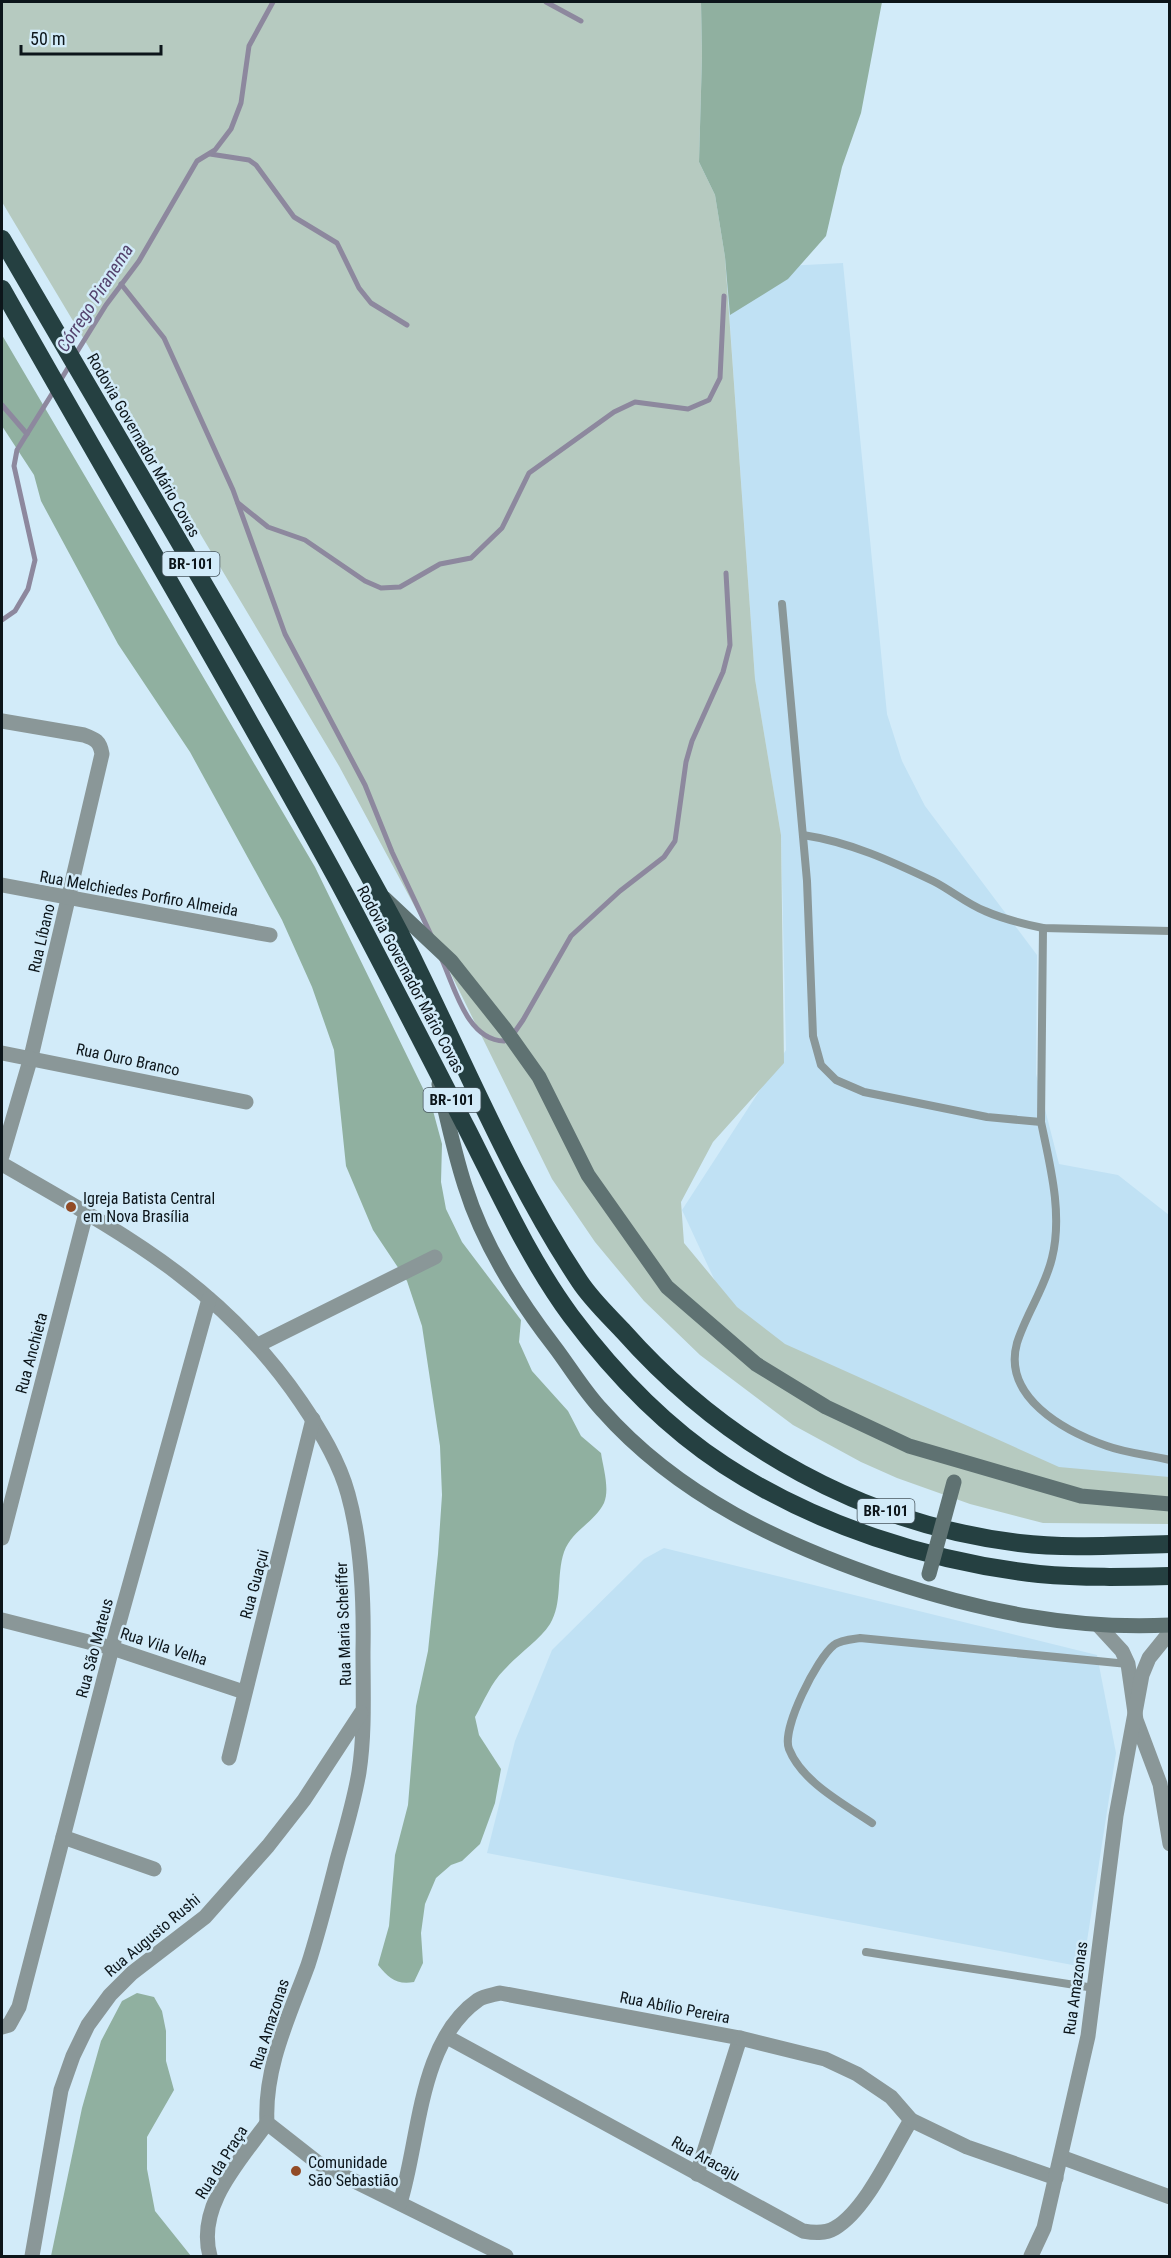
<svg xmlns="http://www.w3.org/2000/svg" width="1171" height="2258" viewBox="0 0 1171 2258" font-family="'Roboto Condensed',sans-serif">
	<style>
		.built { fill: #c0e1f4 }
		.green { fill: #b6cac0 }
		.forest { fill: #90b0a0 }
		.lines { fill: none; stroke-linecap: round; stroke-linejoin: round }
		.stream { stroke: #8d889e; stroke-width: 5 }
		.lane { stroke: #8a9798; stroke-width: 8 }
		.street { stroke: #8a9798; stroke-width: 15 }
		.secondary { stroke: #5f7272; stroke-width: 15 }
		.highway { stroke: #254041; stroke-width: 18 }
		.secondary-bridge { stroke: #5f7272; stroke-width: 15 }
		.poi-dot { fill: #924b26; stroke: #d2ebf9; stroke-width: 2 }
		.labels { text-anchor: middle; stroke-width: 5; stroke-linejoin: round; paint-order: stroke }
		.shield { fill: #d2ebf9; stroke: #47555d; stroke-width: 1.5 }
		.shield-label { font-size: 15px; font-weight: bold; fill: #0c151a }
		.street-label { font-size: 16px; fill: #0c151a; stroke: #d2ebf9 }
		.poi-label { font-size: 16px; fill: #0c151a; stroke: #d2ebf9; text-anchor: start }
		.water-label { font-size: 18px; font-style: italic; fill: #54436d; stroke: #d2ebf9 }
	</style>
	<rect width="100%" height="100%" fill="#d2ebf9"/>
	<!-- built -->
	<g class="built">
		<path d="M843,263L887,714L902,761L925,806L1037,955L1036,1074L1059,1164L1118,1175L1169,1215V1490L954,1453L735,1324L682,1210L786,1050L781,835L755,679L726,269Z"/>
		<path d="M664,1548L1097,1655L1116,1753L1083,1967L487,1853L515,1741L552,1650L644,1559Z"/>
	</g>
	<!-- green -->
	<path class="green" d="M2,2H701L702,56L699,162L715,195L725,257L755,679L781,835L784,1063L713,1142L681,1202L684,1243L737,1307L785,1344L1059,1467L1169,1477V1524L1043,1523L970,1504L897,1478L861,1462L793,1425L700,1355L644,1301L595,1242L552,1179L450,972L339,766L2,202Z"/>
	<!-- forest -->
	<g class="forest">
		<path d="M701,2H882L861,113L842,167L826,236L788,279L730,315L725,257L715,195L699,162L702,56Z"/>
		<path d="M2,335L315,867L432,1107L442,1144L441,1182L446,1209L462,1242L521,1320L519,1342L532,1371L568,1411L581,1436L601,1453C603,1467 610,1489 604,1503C594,1523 572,1530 564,1552C556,1576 563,1603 550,1624C539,1641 518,1654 504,1670C491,1683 484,1701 475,1717L479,1735L501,1769L495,1803L480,1844L462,1861L451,1865L436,1878L425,1904L421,1933L423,1963L414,1982C396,1985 389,1978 378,1965L389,1926L395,1855L408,1805L416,1706L428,1651L438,1554L442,1495L440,1446L422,1326L407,1281L373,1230L346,1166L334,1050L312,987L282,920L190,752L118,644L41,501L34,475L2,426Z"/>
		<path d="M137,1993L154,1997L162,2011L166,2031V2061L174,2090L147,2137V2169L155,2211L191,2256H51L82,2108L101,2041L122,2001Z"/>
	</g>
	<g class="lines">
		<!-- stream -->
		<g class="stream">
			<path d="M546,2L581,21"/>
			<path d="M210,154L249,160L256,165L294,217L337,243L359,288L371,303L407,325"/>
			<path d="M121,284L164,338L233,490L285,634L365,785L392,852L431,935"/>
			<path d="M75,355L106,305L139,261L197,161L215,150L231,129L241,103L249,46L273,2"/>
			<path d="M60,381L71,363"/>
			<path d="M2,405L27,434"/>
			<path d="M238,503L268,527L305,540L365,581L381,588L400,587L440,564L471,558L502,528L529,473L614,412L635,402L688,409L709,400L720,378L724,296"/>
			<path d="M2,620L15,611L28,589L35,560L14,466L17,450L55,389"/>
			<path d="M442,960C455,988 467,1040 504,1041L514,1033L523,1020L571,936L620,891L664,857L675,841L686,762L692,741L723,672L730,645L726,573"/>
		</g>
		<!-- lane -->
		<g class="lane">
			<path d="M782,604L807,881L813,1036L821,1065L836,1080L864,1092L987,1117L1041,1122C1050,1165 1063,1214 1052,1258C1045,1288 1026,1314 1017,1343C1002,1397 1064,1431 1107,1446C1126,1453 1149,1455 1170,1460"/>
			<path d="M803,835C850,842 891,861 933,881C951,890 967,904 985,911C1003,919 1024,924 1043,928L1170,931"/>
			<path d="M1041,1122L1043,928"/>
			<path d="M872,1823C844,1804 802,1782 789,1749C781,1729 817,1658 834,1645C840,1640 853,1639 860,1638L1128,1664"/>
			<path d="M866,1952L1094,1988"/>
		</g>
		<!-- street -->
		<g class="street">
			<path d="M2,721L84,735C95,739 100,741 102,754L31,1057L2,1156"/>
			<path d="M2,885L270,935"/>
			<path d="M2,1053L246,1102"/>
			<path d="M2,1164C120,1232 222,1285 301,1402C320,1430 339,1461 348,1494C362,1544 364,1600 363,1652C363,1691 365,1733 359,1772C354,1802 345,1831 337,1860C328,1895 319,1931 308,1965C289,2017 264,2067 267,2123L318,2163L506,2256"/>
			<path d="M258,1345L435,1257"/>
			<path d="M2,1538L86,1213"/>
			<path d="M2,1620L112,1648L244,1692"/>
			<path d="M1098,1625L1122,1651L1128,1664L1136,1720L1160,1784L1170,1844"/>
			<path d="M229,1758L313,1419"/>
			<path d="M63,1837L154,1869"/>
			<path d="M2,2027L9,2025L19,2007L112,1648L209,1299"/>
			<path d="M447,2037L803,2231C814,2233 825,2234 835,2228C866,2210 892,2151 911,2120"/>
			<path d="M1061,2157L1170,2197"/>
			<path d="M697,2174L740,2038"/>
			<path d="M400,2203C420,2140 418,2042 478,2000C484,1996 493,1995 500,1993L740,2038L825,2059L857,2074L891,2097L911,2120L967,2147L1056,2178"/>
			<path d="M32,2256L61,2090L73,2056L88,2025L110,1995L132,1973L205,1917L268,1846L304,1800L361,1713"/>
			<path d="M210,2256C196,2206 240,2161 267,2123"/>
			<path d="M1031,2256L1044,2228L1088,2036L1116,1816L1142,1675L1149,1658L1170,1632"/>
		</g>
		<!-- secondary -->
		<g class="secondary">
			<path d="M384,898L451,961L505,1029L539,1077L588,1175L667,1287L756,1364L826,1407L909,1446L1081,1496L1170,1504"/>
			<path d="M439,1084C447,1118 454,1152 465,1186C483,1244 517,1298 554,1346C570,1367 584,1391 602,1410C678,1496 783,1545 890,1581C981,1611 1073,1630 1170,1625"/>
		</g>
		<!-- highway -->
		<g class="highway">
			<path d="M2,239C118,439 238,638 350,841C372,882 396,923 416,965C468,1071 514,1183 580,1282C592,1300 608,1315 623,1331C726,1447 864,1524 1019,1543C1070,1549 1119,1545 1170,1544"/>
			<path d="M2,289C113,486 229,681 338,881C382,963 424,1046 467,1129C499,1192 529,1259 571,1316C613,1372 666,1427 724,1465C816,1525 930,1562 1039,1574C1083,1578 1126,1577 1170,1576"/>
		</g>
		<!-- secondary-bridge -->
		<path class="secondary-bridge" d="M929,1574L954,1482"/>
	</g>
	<!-- markers -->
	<g class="poi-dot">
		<circle cx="71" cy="1207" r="6"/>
		<circle cx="296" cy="2171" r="6"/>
	</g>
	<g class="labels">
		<!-- shield labels -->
		<g class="shield">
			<rect x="162.5" y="552" width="57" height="24" rx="4.5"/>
			<rect x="423.5" y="1088" width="57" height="24" rx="4.5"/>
			<rect x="857.5" y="1499" width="57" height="24" rx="4.5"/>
		</g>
		<g class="shield-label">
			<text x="191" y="569">BR-101</text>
			<text x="452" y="1105">BR-101</text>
			<text x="886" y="1516">BR-101</text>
		</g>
		<!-- street labels -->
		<g class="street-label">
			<text transform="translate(144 445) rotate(60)" y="6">Rodovia Governador Mário Covas</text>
			<text transform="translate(139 893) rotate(10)" y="6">Rua Melchiedes Porfiro Almeida</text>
			<text transform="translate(41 938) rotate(-77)" y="6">Rua Líbano</text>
			<text transform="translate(411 979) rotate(62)" y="6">Rodovia Governador Mário Covas</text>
			<text transform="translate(128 1059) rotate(12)" y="6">Rua Ouro Branco</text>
			<text transform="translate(31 1353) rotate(-75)" y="6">Rua Anchieta</text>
			<text transform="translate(254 1584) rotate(-75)" y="6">Rua Guaçui</text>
			<text transform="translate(343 1624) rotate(-92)" y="6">Rua Maria Scheiffer</text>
			<text transform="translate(164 1646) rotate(18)" y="6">Rua Vila Velha</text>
			<text transform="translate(94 1648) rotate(-75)" y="6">Rua São Mateus</text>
			<text transform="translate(152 1935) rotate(-40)" y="6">Rua Augusto Rushi</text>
			<text transform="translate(1075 1988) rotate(-82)" y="6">Rua Amazonas</text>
			<text transform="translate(675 2007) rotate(11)" y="6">Rua Abílio Pereira</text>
			<text transform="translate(269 2024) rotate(-72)" y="6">Rua Amazonas</text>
			<text transform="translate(706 2158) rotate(29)" y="6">Rua Aracaju</text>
			<text transform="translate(221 2162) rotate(-58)" y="6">Rua da Praça</text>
		</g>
		<!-- poi labels -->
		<g class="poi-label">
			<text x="83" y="1204">Igreja Batista Central<tspan x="83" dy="18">em Nova Brasília</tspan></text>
			<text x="308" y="2168">Comunidade<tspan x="308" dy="18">São Sebastião</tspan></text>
		</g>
		<!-- water labels -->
		<g class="water-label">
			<text transform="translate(95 298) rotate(-57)" y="6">Córrego Piranema</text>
		</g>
	</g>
	<!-- border -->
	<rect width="1171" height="2258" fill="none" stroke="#0c151a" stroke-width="6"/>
	<!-- scale -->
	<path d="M21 45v9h140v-9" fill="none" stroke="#0c151a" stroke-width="3"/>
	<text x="30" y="45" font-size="18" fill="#0c151a" stroke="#d2ebf9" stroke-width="4.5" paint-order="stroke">50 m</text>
</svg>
